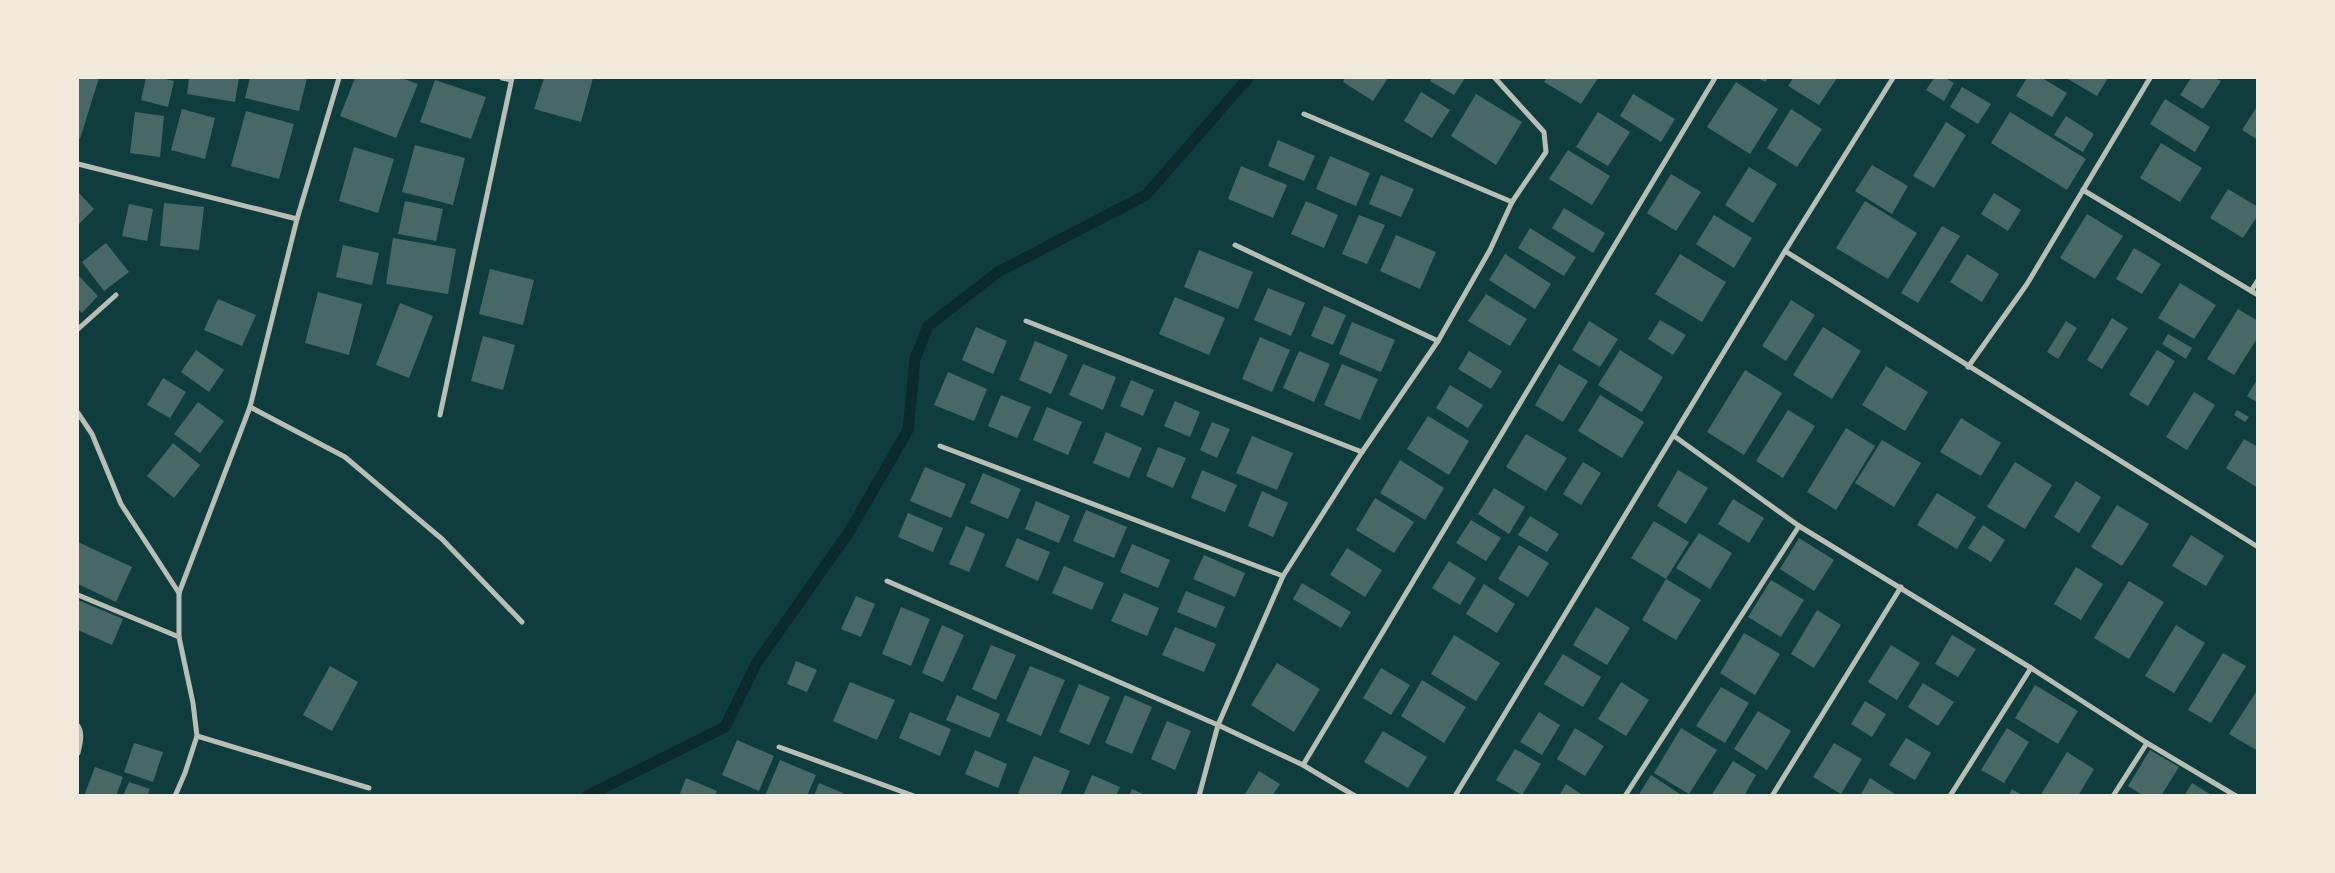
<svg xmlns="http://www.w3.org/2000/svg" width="2335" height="873" viewBox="0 0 2335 873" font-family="'Open Sans',sans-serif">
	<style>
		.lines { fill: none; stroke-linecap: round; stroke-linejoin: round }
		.stream { stroke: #0a2a2b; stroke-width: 11 }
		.building { fill: #486865 }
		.minor { stroke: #b8beb3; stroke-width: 5 }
	</style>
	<rect width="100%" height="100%" fill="#0f3d3e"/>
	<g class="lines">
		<!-- stream -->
		<path class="stream" d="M587,796L725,727L756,664L849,532L908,430L915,359L928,326L998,272L1146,195L1248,78"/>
	</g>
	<!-- building -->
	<g class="building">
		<path d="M78,78H99L80,139L78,138Z"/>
		<path d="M146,78H161L174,81L168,107L141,100Z"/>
		<path d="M189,78H239L235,102L187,94Z"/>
		<path d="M250,78H307L299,111L245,98Z"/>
		<path d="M355,78H401L418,84L396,138L340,116Z"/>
		<path d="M544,78H593L581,122L534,109Z"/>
		<path d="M1345,78H1388L1373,101L1343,82Z"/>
		<path d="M1432,78H1465L1454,95L1430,81Z"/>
		<path d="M1547,78H1598L1581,104L1544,82Z"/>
		<path d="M1758,78H1768L1765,82Z"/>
		<path d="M1793,78H1837L1819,105L1788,86Z"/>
		<path d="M1934,78H1945L1954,83L1944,101L1926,90Z"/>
		<path d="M2027,78H2042L2067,93L2052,117L2016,96Z"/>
		<path d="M2066,78H2108L2097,96Z"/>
		<path d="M2191,78H2214L2221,81L2203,109L2180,95Z"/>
		<path d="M435,80L486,97L471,139L420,122Z"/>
		<path d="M1736,82L1778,109L1750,154L1707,127Z"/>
		<path d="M1962,87L1991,104L1978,124L1950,107Z"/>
		<path d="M1421,92L1450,110L1432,138L1404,121Z"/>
		<path d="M1476,94L1522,122L1496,165L1451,136Z"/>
		<path d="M1633,94L1675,119L1661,142L1620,116Z"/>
		<path d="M2165,99L2210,127L2195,152L2150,124Z"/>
		<path d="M2258,105V140L2242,130Z"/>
		<path d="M182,109L215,118L205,159L171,150Z"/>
		<path d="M1791,109L1822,129L1797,167L1767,148Z"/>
		<path d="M246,111L294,124L279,179L231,166Z"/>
		<path d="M135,112L164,116L160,157L130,153Z"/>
		<path d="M1598,112L1630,132L1608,166L1576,147Z"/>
		<path d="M2010,112L2086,159L2067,190L1991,143Z"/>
		<path d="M2066,116L2094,134L2083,152L2054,135Z"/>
		<path d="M1946,122L1966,135L1934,188L1913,176Z"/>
		<path d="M1278,140L1315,156L1304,181L1268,166Z"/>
		<path d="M2161,143L2202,168L2180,202L2140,178Z"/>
		<path d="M415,145L465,158L453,205L402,192Z"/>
		<path d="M354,147L394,159L378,213L339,201Z"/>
		<path d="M1568,150L1610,176L1592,205L1549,179Z"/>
		<path d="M1330,156L1370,173L1356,206L1316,189Z"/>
		<path d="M1872,165L1908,186L1892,214L1855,191Z"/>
		<path d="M1241,166L1287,185L1273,218L1228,199Z"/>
		<path d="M1749,167L1777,184L1753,223L1725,205Z"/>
		<path d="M1671,174L1701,192L1676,231L1647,213Z"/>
		<path d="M1381,175L1414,189L1401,217L1369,204Z"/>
		<path d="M2228,189L2258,207V215L2243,238L2210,218Z"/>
		<path d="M78,192L94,209L78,225Z"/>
		<path d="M1994,193L2021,210L2008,231L1981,214Z"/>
		<path d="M405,201L443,209L436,241L398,234Z"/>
		<path d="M1306,201L1338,215L1324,248L1291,234Z"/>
		<path d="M1865,201L1917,233L1888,279L1836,248Z"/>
		<path d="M164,203L204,207L199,250L160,246Z"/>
		<path d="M129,204L153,209L147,241L122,236Z"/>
		<path d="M1564,208L1605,233L1593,253L1552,228Z"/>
		<path d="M2087,214L2123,236L2095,279L2060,258Z"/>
		<path d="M1359,215L1385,225L1367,264L1342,254Z"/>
		<path d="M1714,215L1752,238L1734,268L1696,244Z"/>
		<path d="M1942,226L1960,236L1918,303L1901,293Z"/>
		<path d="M1530,228L1576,257L1564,276L1518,248Z"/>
		<path d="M1396,235L1436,252L1420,289L1380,271Z"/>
		<path d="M393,238L456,249L448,294L386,284Z"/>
		<path d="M106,243L129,272L104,291L82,262Z"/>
		<path d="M343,245L379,253L372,285L336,277Z"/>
		<path d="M2134,248L2161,264L2142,294L2116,279Z"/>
		<path d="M1199,250L1253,272L1238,309L1184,287Z"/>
		<path d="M1505,254L1551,284L1535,309L1489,280Z"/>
		<path d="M1680,254L1726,282L1702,322L1655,294Z"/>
		<path d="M1967,254L1999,274L1982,302L1950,282Z"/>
		<path d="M490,269L534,280L523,325L479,314Z"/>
		<path d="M78,275L98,296L82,313L78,309Z"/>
		<path d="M2180,283L2216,305L2194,339L2158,318Z"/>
		<path d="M1268,288L1305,303L1291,336L1254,320Z"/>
		<path d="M318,292L362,304L349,355L305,343Z"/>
		<path d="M1486,294L1527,319L1510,346L1468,321Z"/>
		<path d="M1175,297L1225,318L1209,355L1159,334Z"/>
		<path d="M218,299L256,315L242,346L204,330Z"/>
		<path d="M1791,300L1815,315L1786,361L1762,346Z"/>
		<path d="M400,303L433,316L409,378L376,365Z"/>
		<path d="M1324,306L1346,315L1333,345L1311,336Z"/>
		<path d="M2238,309L2258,321V337L2234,375L2207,359Z"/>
		<path d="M2112,318L2128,328L2102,369L2087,360Z"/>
		<path d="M1660,320L1686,335L1673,355L1648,339Z"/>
		<path d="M1589,321L1618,339L1600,367L1572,350Z"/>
		<path d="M2066,321L2077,328L2058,359L2047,352Z"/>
		<path d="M1352,322L1395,340L1381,372L1339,354Z"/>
		<path d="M976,327L1007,341L993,374L962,360Z"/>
		<path d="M1823,327L1861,351L1832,399L1793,375Z"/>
		<path d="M2168,334L2192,348L2186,359L2162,344Z"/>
		<path d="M483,336L515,345L503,390L471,381Z"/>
		<path d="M1260,337L1290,350L1272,392L1242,379Z"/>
		<path d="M1035,341L1068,355L1051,394L1019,380Z"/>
		<path d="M196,350L224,370L209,392L181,372Z"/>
		<path d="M1620,350L1663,377L1642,412L1598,385Z"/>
		<path d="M2157,350L2175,361L2148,406L2129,395Z"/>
		<path d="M1299,351L1330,364L1314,402L1283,388Z"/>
		<path d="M1469,351L1502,371L1491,389L1458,369Z"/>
		<path d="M1083,364L1116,377L1103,410L1069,395Z"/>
		<path d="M1342,364L1378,379L1360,420L1324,405Z"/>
		<path d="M1559,364L1588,381L1563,422L1535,405Z"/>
		<path d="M1886,366L1928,392L1905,431L1862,405Z"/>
		<path d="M1745,370L1782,393L1744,455L1707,432Z"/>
		<path d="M948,372L987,389L974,421L934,405Z"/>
		<path d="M163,378L186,392L170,418L147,405Z"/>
		<path d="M2258,378V403L2247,396Z"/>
		<path d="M1131,380L1154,390L1143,416L1120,406Z"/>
		<path d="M1450,385L1483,405L1468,428L1436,408Z"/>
		<path d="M2194,392L2215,405L2187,450L2166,437Z"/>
		<path d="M1001,395L1031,407L1017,438L988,426Z"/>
		<path d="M1600,395L1644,422L1622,458L1578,431Z"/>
		<path d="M1175,401L1200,412L1190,437L1164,426Z"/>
		<path d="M198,402L224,421L200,453L174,434Z"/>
		<path d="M1047,407L1082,422L1068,455L1033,440Z"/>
		<path d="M1788,410L1815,426L1783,478L1756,461Z"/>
		<path d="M2237,410L2249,417L2245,422L2234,415Z"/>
		<path d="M1428,416L1469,441L1449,475L1407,449Z"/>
		<path d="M1961,418L2001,443L1981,476L1940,452Z"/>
		<path d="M1212,422L1230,429L1217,458L1200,450Z"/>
		<path d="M1846,428L1875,446L1836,510L1807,492Z"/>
		<path d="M1106,432L1142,448L1129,478L1093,463Z"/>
		<path d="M1526,434L1567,458L1546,491L1506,467Z"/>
		<path d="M1252,436L1293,453L1277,490L1236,473Z"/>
		<path d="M2244,439L2258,447V488L2226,468Z"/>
		<path d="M1882,440L1921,463L1894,507L1855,483Z"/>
		<path d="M173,443L200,465L174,498L147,476Z"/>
		<path d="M1158,447L1186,458L1173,488L1146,476Z"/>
		<path d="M1400,460L1444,488L1425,520L1380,493Z"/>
		<path d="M1583,462L1601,473L1581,505L1563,494Z"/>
		<path d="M2015,462L2052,485L2025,529L1987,507Z"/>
		<path d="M925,467L966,484L951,518L910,501Z"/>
		<path d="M1202,470L1237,485L1225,512L1191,498Z"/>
		<path d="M1678,470L1708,488L1686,524L1657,506Z"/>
		<path d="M983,473L1021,489L1008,519L970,503Z"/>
		<path d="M2076,481L2101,497L2079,533L2054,517Z"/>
		<path d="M1494,488L1525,507L1509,534L1478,514Z"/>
		<path d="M1262,491L1288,503L1273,537L1248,526Z"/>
		<path d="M1937,493L1976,517L1957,549L1917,525Z"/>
		<path d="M1375,498L1414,522L1394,553L1356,530Z"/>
		<path d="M1733,499L1764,518L1749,543L1718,524Z"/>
		<path d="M1036,501L1070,516L1059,543L1025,529Z"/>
		<path d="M2117,505L2149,524L2122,566L2091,547Z"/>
		<path d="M1086,510L1127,527L1114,558L1073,541Z"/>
		<path d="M908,513L943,528L933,552L898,537Z"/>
		<path d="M1530,516L1559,534L1547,552L1518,535Z"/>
		<path d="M1471,520L1501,538L1486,561L1456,543Z"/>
		<path d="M1654,521L1689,542L1666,579L1631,558Z"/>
		<path d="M1983,525L2005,540L1991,562L1968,548Z"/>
		<path d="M966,526L985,534L969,572L949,564Z"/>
		<path d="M1699,533L1732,553L1710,589L1676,568Z"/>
		<path d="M2191,535L2224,556L2206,586L2172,566Z"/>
		<path d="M1017,538L1050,552L1038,581L1005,566Z"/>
		<path d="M1799,538L1834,560L1814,591L1780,569Z"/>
		<path d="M78,542L132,567L116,602L78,584Z"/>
		<path d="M1132,544L1170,560L1158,588L1120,572Z"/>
		<path d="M1519,545L1549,563L1528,597L1498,579Z"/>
		<path d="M1347,548L1382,570L1365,597L1330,575Z"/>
		<path d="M1204,555L1245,573L1235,597L1193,579Z"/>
		<path d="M1449,561L1476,578L1460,605L1432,588Z"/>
		<path d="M1064,566L1104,583L1092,610L1052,593Z"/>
		<path d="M2076,567L2103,584L2081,620L2054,604Z"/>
		<path d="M1666,579L1701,600L1676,640L1642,620Z"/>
		<path d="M1771,580L1804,600L1781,637L1748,617Z"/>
		<path d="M2129,581L2164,602L2129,659L2094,638Z"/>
		<path d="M1302,583L1351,612L1341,628L1293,599Z"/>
		<path d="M1484,584L1515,604L1497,633L1466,614Z"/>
		<path d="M1186,591L1225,607L1216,628L1177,612Z"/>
		<path d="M1124,593L1159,608L1147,636L1111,621Z"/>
		<path d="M856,596L875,604L861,637L841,629Z"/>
		<path d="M78,600L123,619L112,645L78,630Z"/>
		<path d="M901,607L930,619L911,666L882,654Z"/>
		<path d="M1596,607L1630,628L1607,665L1573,645Z"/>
		<path d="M1817,610L1841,625L1814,668L1791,654Z"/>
		<path d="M942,625L964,635L943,682L922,673Z"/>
		<path d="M2176,625L2205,643L2174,693L2145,676Z"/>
		<path d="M1175,627L1216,644L1204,672L1162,655Z"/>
		<path d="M1744,633L1780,654L1755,695L1720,673Z"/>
		<path d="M1454,635L1500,663L1476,701L1431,674Z"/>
		<path d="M1952,635L1976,649L1958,677L1935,664Z"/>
		<path d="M991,645L1016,655L996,700L972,689Z"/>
		<path d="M1891,645L1920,663L1897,700L1868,682Z"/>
		<path d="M2223,653L2246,666L2211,723L2188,710Z"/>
		<path d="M1563,654L1601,677L1583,707L1544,684Z"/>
		<path d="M796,661L817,670L807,692L787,684Z"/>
		<path d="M1277,663L1320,689L1294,732L1251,705Z"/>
		<path d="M330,666L358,682L332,731L303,715Z"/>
		<path d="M1030,666L1065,680L1041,736L1006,721Z"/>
		<path d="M1381,668L1410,685L1391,715L1363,698Z"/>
		<path d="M1422,680L1466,707L1444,743L1401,716Z"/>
		<path d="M850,682L895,700L877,740L833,721Z"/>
		<path d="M1621,682L1649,700L1626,736L1598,719Z"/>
		<path d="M1923,683L1954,702L1938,726L1908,707Z"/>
		<path d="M1079,684L1110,697L1089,745L1059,732Z"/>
		<path d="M2035,685L2078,711L2058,744L2015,718Z"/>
		<path d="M1721,687L1749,703L1725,743L1696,726Z"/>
		<path d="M2258,689V751L2229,734Z"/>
		<path d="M957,695L1000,714L990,738L946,720Z"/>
		<path d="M1125,695L1152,707L1132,754L1105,743Z"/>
		<path d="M1865,701L1886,714L1872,737L1851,724Z"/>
		<path d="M1758,711L1791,731L1767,770L1734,749Z"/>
		<path d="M910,712L951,729L940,756L899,738Z"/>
		<path d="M1539,712L1560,725L1542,755L1520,742Z"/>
		<path d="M1167,721L1191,731L1175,770L1151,759Z"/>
		<path d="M1575,728L1604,746L1585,776L1557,759Z"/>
		<path d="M1681,728L1717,750L1689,794L1654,773Z"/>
		<path d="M2007,728L2029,742L2004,783L1981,770Z"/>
		<path d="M1383,731L1427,757L1408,788L1364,762Z"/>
		<path d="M1906,738L1931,753L1915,780L1889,765Z"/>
		<path d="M737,740L774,756L759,791L722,775Z"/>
		<path d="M134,743L163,752L153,782L124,772Z"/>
		<path d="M1834,743L1862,759L1841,794L1813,777Z"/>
		<path d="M1515,749L1541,764L1522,795L1496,780Z"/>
		<path d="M975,750L1007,764L998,788L965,774Z"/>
		<path d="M2150,750L2179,767L2161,796H2144L2128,786Z"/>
		<path d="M2067,752L2094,769L2078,796H2040Z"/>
		<path d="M1034,756L1070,771L1060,796H1024L1018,793Z"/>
		<path d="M780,760L816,775L807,796H765Z"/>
		<path d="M1733,761L1756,775L1744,796H1711Z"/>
		<path d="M95,767L123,777L116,796H84Z"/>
		<path d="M1259,771L1280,784L1272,796L1245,794Z"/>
		<path d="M1092,775L1120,787L1116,796H1083Z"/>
		<path d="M1651,775L1683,796H1638Z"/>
		<path d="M686,778L717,791L715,796H679Z"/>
		<path d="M1870,778L1898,796H1860Z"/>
		<path d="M129,782L150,789L147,796H123Z"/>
		<path d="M819,783L843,793L842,796H814Z"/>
		<path d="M2192,783L2213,796H2184Z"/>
		<path d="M1566,784L1584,796H1559Z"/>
		<path d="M1132,789L1147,796H1129Z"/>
		<path d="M2012,789L2023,796H2008Z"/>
	</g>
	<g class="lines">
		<!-- minor -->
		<g class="minor">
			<path d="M502,78L511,80"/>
			<path d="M1304,114L1512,202"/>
			<path d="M78,164L297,219"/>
			<path d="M2083,190L2258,295"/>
			<path d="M1235,245L1438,341"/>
			<path d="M1785,251L2258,547"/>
			<path d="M2251,291L2258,280"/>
			<path d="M1026,321L1362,452"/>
			<path d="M78,329L116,295"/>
			<path d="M1968,367L2027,284L2150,78"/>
			<path d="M250,407L345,457L442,539L522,622"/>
			<path d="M78,413L92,434L121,504L179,593"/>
			<path d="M440,415L512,78"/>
			<path d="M1674,436L1799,526L2031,668L2147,743L2236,796"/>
			<path d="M940,446L1283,576"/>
			<path d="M887,581L1218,725L1303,765L1355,796"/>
			<path d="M78,595L179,637"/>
			<path d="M78,726C83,734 80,744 78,753"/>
			<path d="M197,736L369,788"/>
			<path d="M779,747L914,796"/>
			<path d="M1303,765L1715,78"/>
			<path d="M175,796L185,773L197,736L193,703L179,637V593L250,407L297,219L339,78"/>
			<path d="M1199,796L1218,725L1283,576L1362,452L1438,341L1490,250L1512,202L1546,152L1544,132L1495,78"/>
			<path d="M1455,796L1785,251L1893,78"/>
			<path d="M1625,796L1799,526"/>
			<path d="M1772,796L1901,587"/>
			<path d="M1950,796L2031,668"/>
			<path d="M2113,796L2147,743"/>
		</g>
	</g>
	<!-- border -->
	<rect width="2335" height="873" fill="none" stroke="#f1e9da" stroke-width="158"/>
</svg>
